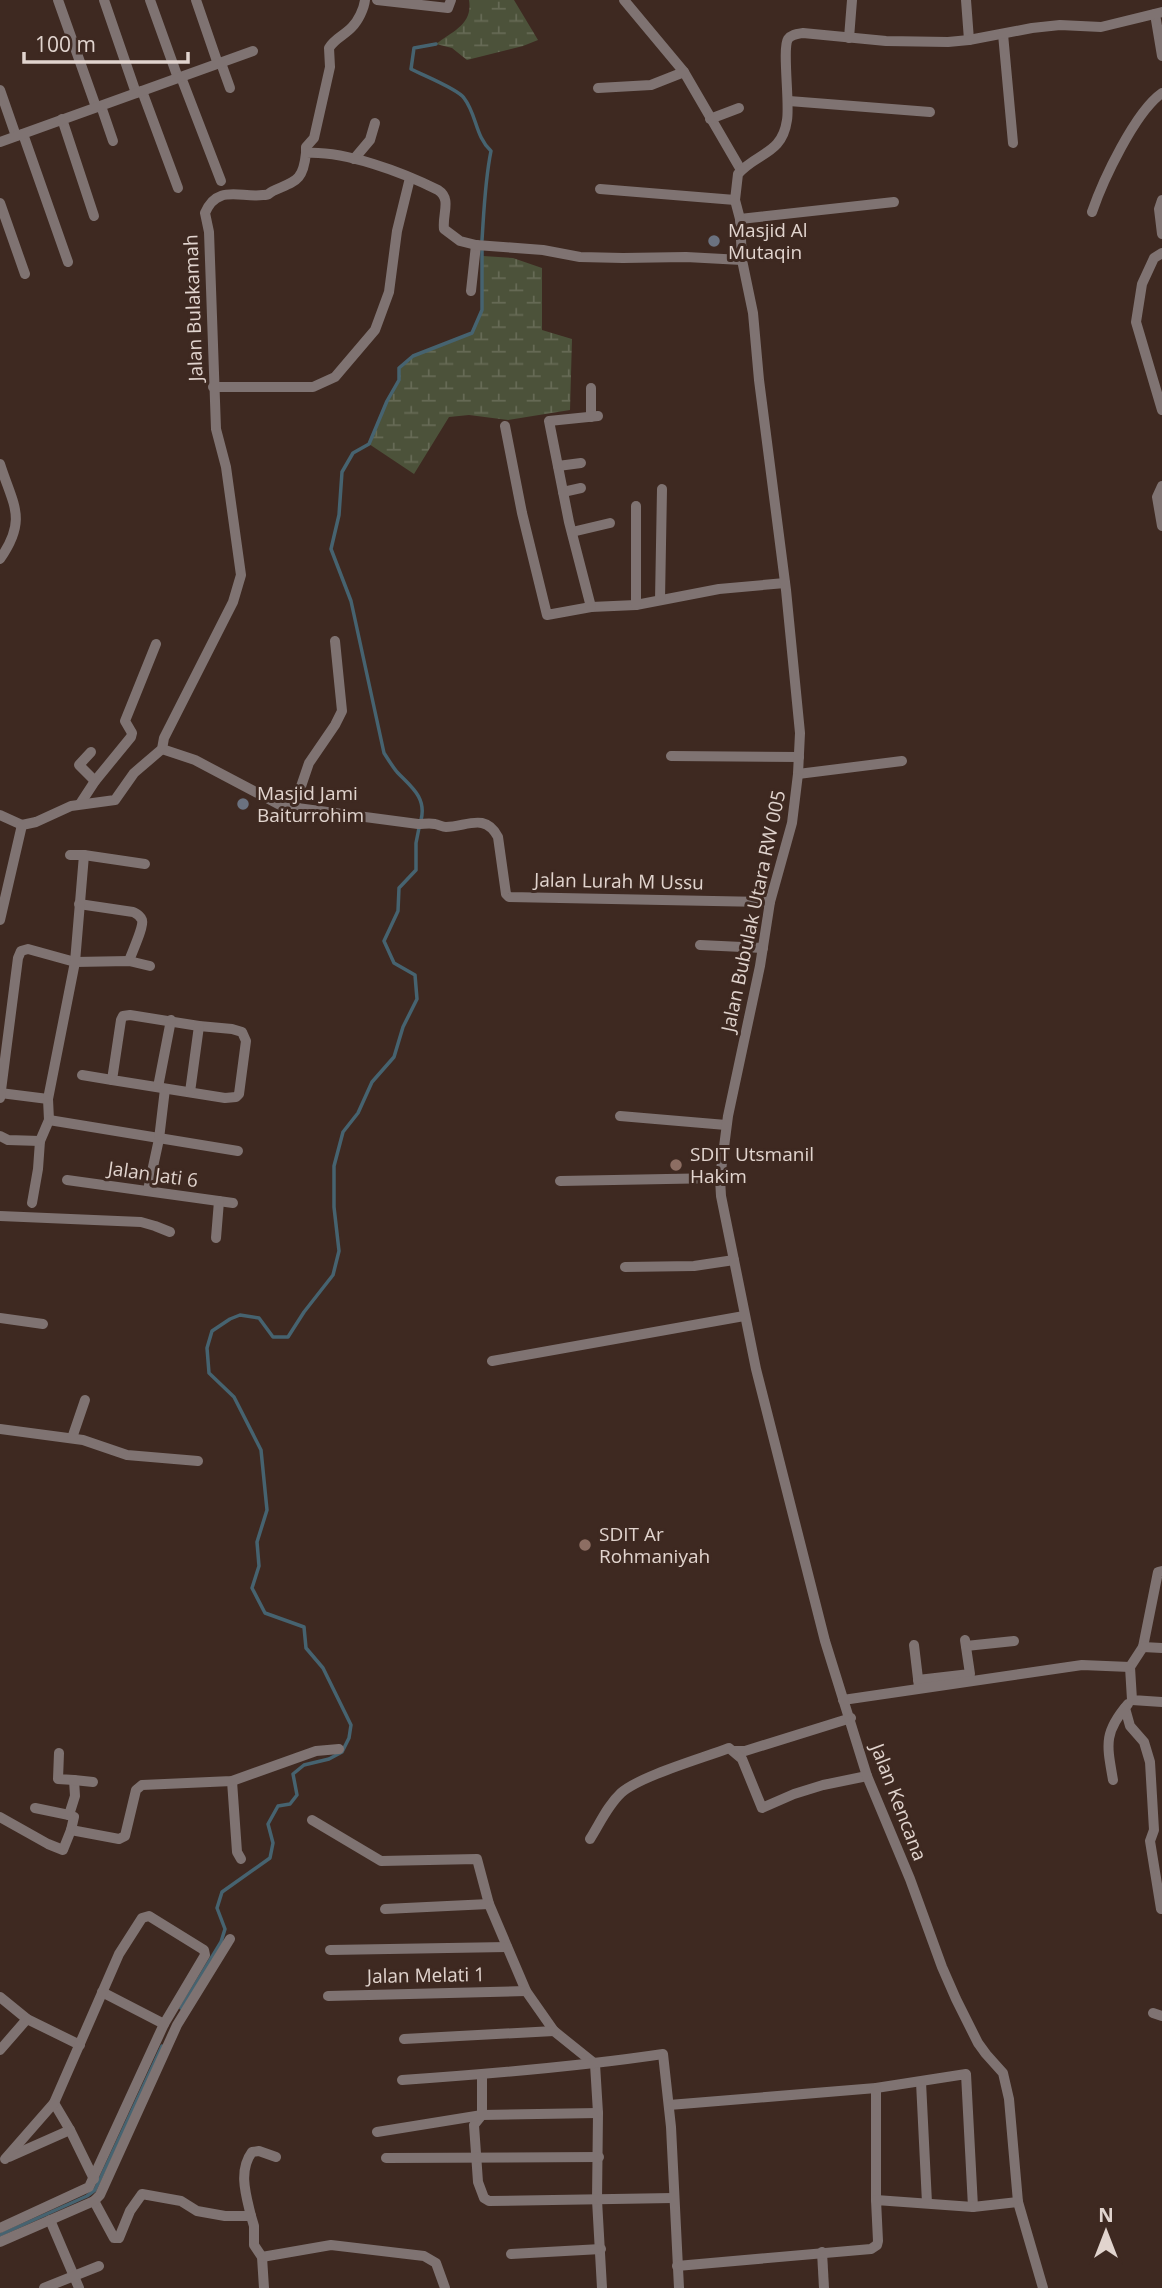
<svg xmlns="http://www.w3.org/2000/svg" width="1162" height="2288" viewBox="0 0 1162 2288" font-family="'Open Sans',sans-serif">
	<style>
		.wetland { fill: url(#wetland-marsh) }
		.lines { fill: none; stroke-linecap: round; stroke-linejoin: round }
		.stream { stroke: #466370; stroke-width: 3.5 }
		.minor { stroke: #7f7372; stroke-width: 10 }
		.worship-dot { fill: #6b7280; stroke: #3e2921; stroke-width: 2.5 }
		.education-dot { fill: #8d6e63; stroke: #3e2921; stroke-width: 2.5 }
		.labels { text-anchor: middle; stroke-width: 6; stroke-linejoin: round; paint-order: stroke }
		.poi-label { font-size: 19px; fill: #e1d4ce; stroke: #3e2921; text-anchor: start }
		.street-label { font-size: 19px; fill: #e1d4ce; stroke: #3e2921 }
	</style>
	<defs>
		<pattern id="wetland-marsh" width="20" height="14" patternUnits="userSpaceOnUse" patternTransform="scale(1.75)"><rect width="20" height="14" fill="#4c523a"/><path d="M1 5h8M5 5V1M11 12h8M15 12V8" fill="none" stroke="#666a55"/></pattern>
	</defs>
	<rect width="100%" height="100%" fill="#3e2921"/>
	<!-- wetland -->
	<g class="wetland">
		<path d="M469,0H514L538,40L523,46L467,60L452,48L436,44C453,31 473,24 469,0Z"/>
		<path d="M483,256L513,258L542,268V330L572,339L570,410L508,420L469,415L449,417L414,474L369,444L387,401L399,380V368L413,356L472,333L482,310Z"/>
	</g>
	<g class="lines">
		<!-- stream -->
		<g class="stream">
			<path d="M436,44L414,48L411,69C422,75 458,89 464,98C477,115 475,136 491,151C485,180 484,210 482,240"/>
			<path d="M421,820C427,797 410,786 397,772C392,766 388,759 384,753L351,601L331,549L339,515L342,472L353,453L369,444L387,401L399,380V368L413,356L472,333L482,310V250"/>
			<path d="M181,2008L221,1942L225,1929L217,1908L222,1892L270,1858L273,1843L268,1824L278,1806L290,1804L297,1795L293,1774L304,1765L329,1759L342,1752L349,1738L351,1725L323,1668L306,1648L304,1627L265,1613L252,1588L259,1566L257,1542L267,1510L261,1450L234,1397L209,1373L207,1348L212,1331L230,1319L240,1315L259,1318L273,1337H288L304,1312L333,1275L339,1251L334,1207V1166L343,1132L358,1113L372,1082L394,1057L403,1027L417,999L415,975L394,963L384,941L398,911L399,888L416,870V843L419,828"/>
			<path d="M0,2235L87,2196L95,2190L162,2046"/>
		</g>
		<!-- minor -->
		<g class="minor">
			<path d="M58,0L96,107"/>
			<path d="M104,0L136,93"/>
			<path d="M150,0L178,78"/>
			<path d="M196,0L218,64"/>
			<path d="M377,0L448,8L451,0"/>
			<path d="M624,0L684,72L741,170"/>
			<path d="M966,0L969,40"/>
			<path d="M1155,14L1162,56"/>
			<path d="M1003,34L1013,143"/>
			<path d="M849,38L852,0"/>
			<path d="M221,63L230,88"/>
			<path d="M181,77L221,181"/>
			<path d="M598,88L651,85L684,72"/>
			<path d="M0,90L16,136"/>
			<path d="M142,91L178,188"/>
			<path d="M789,101L930,112"/>
			<path d="M101,106L113,141"/>
			<path d="M62,119L94,216"/>
			<path d="M710,119L739,108"/>
			<path d="M23,134L68,262"/>
			<path d="M0,142L253,51"/>
			<path d="M306,153V147L314,138L330,67L329,48C335,38 345,35 352,27C358,21 364,9 365,0"/>
			<path d="M354,159L370,140L375,123"/>
			<path d="M600,189L735,200"/>
			<path d="M1162,200L1159,209L1162,234"/>
			<path d="M0,203L25,274"/>
			<path d="M1092,212C1103,180 1135,112 1162,93"/>
			<path d="M740,219L894,202"/>
			<path d="M1162,253L1154,258L1142,284L1136,322L1162,410"/>
			<path d="M471,291L476,245"/>
			<path d="M213,387H313L335,377L375,330L389,292L397,231L410,178"/>
			<path d="M591,388V417"/>
			<path d="M505,426L522,513L547,615L591,607L636,605L719,589L785,583"/>
			<path d="M0,464C13,505 28,519 0,559"/>
			<path d="M558,466L581,463"/>
			<path d="M1162,486L1157,497L1162,526"/>
			<path d="M563,492L581,488"/>
			<path d="M636,506V605"/>
			<path d="M572,532L610,523"/>
			<path d="M660,600L662,489"/>
			<path d="M591,607L569,522L549,421L598,416"/>
			<path d="M162,749L195,760L282,806L418,824C424,824 429,823 435,824C439,825 443,827 446,827C466,827 485,812 498,837L506,894L509,897L770,902"/>
			<path d="M91,752L79,765L95,781"/>
			<path d="M671,756L799,757"/>
			<path d="M798,774L902,761"/>
			<path d="M80,804L95,781L131,737L132,733L125,721L156,644"/>
			<path d="M294,807L309,763L335,725L342,711L335,641"/>
			<path d="M0,815L22,825"/>
			<path d="M84,855L145,864"/>
			<path d="M79,904L133,912C137,914 140,915 142,920C144,927 132,952 129,961"/>
			<path d="M0,920L22,825L36,822L71,806L115,800L134,773L162,749L164,738L233,602L241,575L226,467L216,429L209,232L205,213C217,184 240,198 263,195C270,195 267,194 273,191C295,181 303,182 306,153C346,151 402,172 438,190C452,199 442,214 444,229L460,241L476,245L543,250L580,257L623,258L686,257L742,260"/>
			<path d="M700,945L763,948"/>
			<path d="M130,1015L199,1026L232,1029L242,1032L246,1041L239,1094L236,1097L225,1098L112,1080L121,1020L123,1016Z"/>
			<path d="M82,1075L112,1080"/>
			<path d="M158,1087L171,1020"/>
			<path d="M190,1092L199,1026"/>
			<path d="M0,1093L48,1099L49,1120L40,1141L38,1169L32,1203"/>
			<path d="M0,1098L18,958L21,951L28,949L75,962L129,961L150,966"/>
			<path d="M48,1099L75,962L84,855H70"/>
			<path d="M620,1116L726,1125"/>
			<path d="M49,1120L238,1151"/>
			<path d="M0,1136L8,1140L40,1141"/>
			<path d="M67,1180L233,1203"/>
			<path d="M560,1181L720,1178"/>
			<path d="M148,1190L159,1139L165,1089"/>
			<path d="M0,1216L141,1222L155,1226L170,1232"/>
			<path d="M216,1238L219,1201"/>
			<path d="M625,1267L694,1266L734,1260"/>
			<path d="M0,1318L43,1324"/>
			<path d="M492,1361L744,1316"/>
			<path d="M0,1429L83,1440L127,1455L198,1461"/>
			<path d="M72,1438L85,1400"/>
			<path d="M1162,1571L1158,1572L1143,1647L1130,1667L1132,1700L1162,1702"/>
			<path d="M914,1645L919,1687"/>
			<path d="M966,1646L1014,1641"/>
			<path d="M1143,1647L1162,1648"/>
			<path d="M918,1680L970,1674L965,1640"/>
			<path d="M843,1700L1082,1665L1130,1667"/>
			<path d="M1125,1708L1130,1726L1144,1742L1150,1762L1154,1830L1150,1841L1161,1909"/>
			<path d="M734,1751H745L851,1718"/>
			<path d="M59,1753L58,1779L74,1780L75,1796L69,1815L74,1817L71,1830"/>
			<path d="M74,1780L93,1782"/>
			<path d="M1113,1780C1107,1745 1103,1733 1128,1704"/>
			<path d="M232,1781L237,1852L241,1859"/>
			<path d="M35,1808L69,1815"/>
			<path d="M0,1817L48,1844L63,1850L71,1830L119,1839L125,1836L136,1790L142,1785L232,1781L316,1751L339,1749"/>
			<path d="M312,1820L381,1861L477,1859L489,1904L526,1991L554,2031L595,2064"/>
			<path d="M590,1839C600,1823 608,1805 621,1793C640,1776 703,1758 729,1748L742,1759L762,1808L794,1794L823,1785L867,1776"/>
			<path d="M385,1909L489,1904"/>
			<path d="M330,1950L507,1947"/>
			<path d="M102,1992L164,2024"/>
			<path d="M328,1996L526,1991"/>
			<path d="M0,1997L27,2019L80,2045"/>
			<path d="M1153,2013L1162,2016"/>
			<path d="M404,2039L554,2031"/>
			<path d="M0,2050L27,2019"/>
			<path d="M595,2064L598,2113L597,2200L602,2288"/>
			<path d="M482,2075V2115L474,2125L478,2182L484,2198L489,2201L673,2198"/>
			<path d="M402,2080C489,2074 576,2067 663,2054L671,2127L679,2288"/>
			<path d="M921,2082L927,2203"/>
			<path d="M54,2103L70,2130L94,2179"/>
			<path d="M669,2105L876,2088L966,2074L973,2207"/>
			<path d="M377,2132L482,2115L598,2113"/>
			<path d="M9,2157L70,2130"/>
			<path d="M386,2158L599,2157"/>
			<path d="M876,2200V2088"/>
			<path d="M94,2201L114,2238H119L130,2211L142,2194L181,2201L197,2211L225,2216H251L254,2226V2245L262,2257L264,2288"/>
			<path d="M251,2216C246,2195 238,2171 252,2152L259,2151L276,2157"/>
			<path d="M50,2220L79,2288"/>
			<path d="M0,2228L89,2187L164,2024L205,1955L204,1950L149,1916L142,1918L119,1954L54,2103L5,2159"/>
			<path d="M0,2242L94,2201L100,2195L177,2025L230,1939"/>
			<path d="M822,2252L824,2288"/>
			<path d="M511,2254L601,2249"/>
			<path d="M262,2257L331,2245L424,2256L436,2263L445,2288"/>
			<path d="M677,2266L871,2249L877,2245L878,2241L876,2200L973,2207L1018,2202"/>
			<path d="M44,2288L99,2266"/>
			<path d="M1043,2288L1018,2202L1009,2099L1003,2073L986,2054L978,2043L956,1999L942,1967L910,1879L867,1776L825,1641L756,1369L721,1196L720,1178L728,1116L760,966L770,902L792,823L798,774L800,733L786,590L759,380L753,313L742,260L740,219L735,200L738,174C757,152 782,155 787,120C790,103 782,48 788,39C792,34 797,34 803,33L886,41L948,42L969,40L1032,28L1060,25L1101,27L1162,12"/>
		</g>
	</g>
	<!-- markers -->
	<g class="worship-dot">
		<circle cx="714" cy="241" r="7"/>
		<circle cx="243" cy="804" r="7"/>
	</g>
	<g class="education-dot">
		<circle cx="676" cy="1165" r="7"/>
		<circle cx="585" cy="1545" r="7"/>
	</g>
	<g class="labels">
		<!-- poi labels -->
		<g class="poi-label">
			<text x="728" y="237">Masjid Al<tspan x="728" dy="22">Mutaqin</tspan></text>
			<text x="257" y="800">Masjid Jami<tspan x="257" dy="22">Baiturrohim</tspan></text>
			<text x="690" y="1161">SDIT Utsmanil<tspan x="690" dy="22">Hakim</tspan></text>
			<text x="599" y="1541">SDIT Ar<tspan x="599" dy="22">Rohmaniyah</tspan></text>
		</g>
		<!-- street labels -->
		<g class="street-label">
			<text transform="translate(193 308) rotate(-92)" y="7">Jalan Bulakamah</text>
			<text transform="translate(619 881) rotate(1)" y="7">Jalan Lurah M Ussu</text>
			<text transform="translate(753 911) rotate(-78)" y="7">Jalan Bubulak Utara RW 005</text>
			<text transform="translate(153 1174) rotate(8)" y="7">Jalan Jati 6</text>
			<text transform="translate(899 1802) rotate(69)" y="7">Jalan Kencana</text>
			<text transform="translate(426 1975) rotate(-1)" y="7">Jalan Melati 1</text>
		</g>
	</g>
	<!-- north arrow -->
	<g transform="translate(1106 2232)" stroke="#3e2921" stroke-width="5" paint-order="stroke">
	<path d="M0-5L12 26L0 18L-12 26Z" fill="#e1d4ce"/>
	<text y="-10" font-size="19" font-weight="bold" text-anchor="middle" fill="#e1d4ce">N</text>
	</g>
	<!-- scale -->
	<path d="M24 52v10h164v-10" fill="none" stroke="#e1d4ce" stroke-width="3.5"/>
	<text x="35" y="52" font-size="21" fill="#e1d4ce" stroke="#3e2921" stroke-width="5" paint-order="stroke">100 m</text>
</svg>
